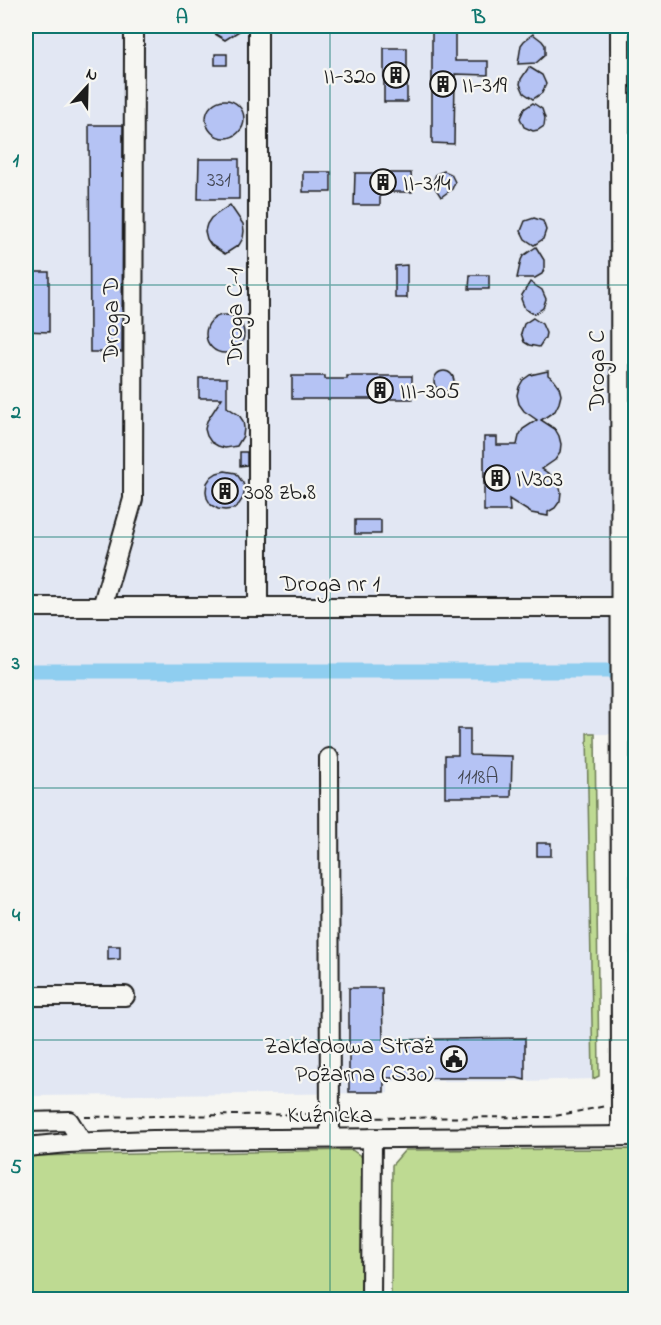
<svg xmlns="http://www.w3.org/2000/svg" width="661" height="1325" viewBox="0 0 661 1325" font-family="'Indie Flower',sans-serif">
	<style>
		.built { fill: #e2e7f3 }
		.green { fill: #beda92; stroke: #6d7b57; stroke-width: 1.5 }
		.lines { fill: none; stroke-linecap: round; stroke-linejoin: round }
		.canal { stroke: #8fcef0; stroke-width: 15 }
		.building { fill: #b5c3f4; stroke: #1c1c1c; stroke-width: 1.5 }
		.minor-casing { stroke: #1c1c1c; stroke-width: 22 }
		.path { stroke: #1c1c1c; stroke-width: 2; stroke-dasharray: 6 4.5; stroke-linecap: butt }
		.minor { stroke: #f6f6f2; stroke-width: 18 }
		.grid { fill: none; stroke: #0f766e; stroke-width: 1.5; stroke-opacity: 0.55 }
		.labels { text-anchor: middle; stroke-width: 4.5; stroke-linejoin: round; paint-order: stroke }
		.number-label { font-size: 21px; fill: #424652 }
		.poi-label { font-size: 24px; fill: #1c1c1c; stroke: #f6f6f2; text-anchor: start }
		.street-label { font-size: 24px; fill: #1c1c1c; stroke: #f6f6f2 }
		.neatline { fill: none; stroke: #0f766e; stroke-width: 2 }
		.grid-label { font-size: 20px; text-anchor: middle; font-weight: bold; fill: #0f766e }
	</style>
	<rect width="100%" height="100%" fill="#f6f6f2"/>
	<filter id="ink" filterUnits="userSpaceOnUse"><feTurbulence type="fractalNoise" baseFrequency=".0167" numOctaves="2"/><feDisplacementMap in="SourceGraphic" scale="12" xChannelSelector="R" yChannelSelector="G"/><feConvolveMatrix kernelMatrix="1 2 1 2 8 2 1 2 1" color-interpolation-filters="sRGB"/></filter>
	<g filter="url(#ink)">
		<!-- built -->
		<path class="built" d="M26,26H635L636,734H587L593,1079L524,1081H388V1093L26,1096Z"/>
		<!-- green -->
		<g class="green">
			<path d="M587,733H595L599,1076L593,1079Z"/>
			<path d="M635,1149V1299H391L392,1165L405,1150Z"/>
			<path d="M352,1150L365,1159L363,1299H26V1156Z"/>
		</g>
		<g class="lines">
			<!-- canal -->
			<path class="canal" d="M26,671H636"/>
		</g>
		<!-- building -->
		<g class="building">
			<path d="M202,26H247L225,40Z"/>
			<path d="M432,26H455V61H488V75L455,74L454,144L432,143Z"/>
			<path d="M533,34L542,41L545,45V55L536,63L518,64L521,45L524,41Z"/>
			<rect x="384" y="48" width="23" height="54"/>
			<rect x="215" y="54" width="12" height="11"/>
			<path d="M529,67L542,75L546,84L542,93L533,99L524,93L520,84L521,79Z"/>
			<circle cx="225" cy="119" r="19"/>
			<path d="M533,103L542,109L545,118L544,126L538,130L533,131L524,127L520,118L524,109Z"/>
			<path d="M89,125H123L122,352H90Z"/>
			<path d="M199,159H239V199H198Z"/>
			<path d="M444,171L451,174L455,182L452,189L441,197L434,186L433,182L436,174Z"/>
			<rect x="303" y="172" width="28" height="20"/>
			<path d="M355,173H411L412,192H380V205H354Z"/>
			<path d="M230,205L243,224L244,231L243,238L239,245L225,254L211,245L207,239L205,231L207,224L211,218Z"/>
			<path d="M534,218L543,221L546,230L543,239L534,245L525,239L521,231L525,221Z"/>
			<path d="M536,247L544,260V269L542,274L535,278H517L521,260L523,256Z"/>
			<path d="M407,265V298H395V266Z"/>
			<path d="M26,272H49V332L26,331Z"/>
			<path d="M470,275H489V289H469Z"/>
			<path d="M530,282L542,290L546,299L543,308L534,314L525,309L521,299L522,295Z"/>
			<circle cx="225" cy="334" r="19"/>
			<path d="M533,318L542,324L546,333L545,338L539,347L529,345L524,342L521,333L524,324Z"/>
			<circle cx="444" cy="381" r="10"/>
			<path d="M548,371V375L554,380L559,387L561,395L559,403L555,411L541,420L555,429L559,436L561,444L560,453L555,460L542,469L554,477L559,484L561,492L560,501L555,508L548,512V516L531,513L509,499L510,511H484V437H497V445H517L519,436L523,429L537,420L524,411L519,404L517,395L519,387L523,380L530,375Z"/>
			<path d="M292,376H325V379H347V376H412V399H292Z"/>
			<path d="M199,378H227V407L239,415L243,421L244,428L243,436L237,446L225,448L218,446L211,442L207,436L205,429L207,421L222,398H199Z"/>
			<path d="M240,452H247V465L240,466Z"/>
			<path d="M225,471L236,473L243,483L245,490L243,498L239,504L233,509L225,510L218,509L211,505L207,498L206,491L207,483L211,477L217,473Z"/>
			<rect x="355" y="520" width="26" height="14"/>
			<path d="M458,729H470V755L512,756L511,797H445V755H458Z"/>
			<rect x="537" y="843" width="14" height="13"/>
			<path d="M108,946H120V959L108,960Z"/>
			<path d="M349,988H382L383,1040L525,1038V1080L517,1078H384V1092H349Z"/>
		</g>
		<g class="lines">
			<!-- minor casing -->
			<g class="minor-casing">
				<g id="minor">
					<path d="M258,26V607"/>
					<path d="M620,26L621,1136"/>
					<path d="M26,607H636"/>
					<path d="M102,607L133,499L134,26"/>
					<path d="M329,758L330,1138"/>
					<path d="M26,996H125"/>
					<path d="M26,1125L27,1122L69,1121L82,1142"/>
					<path d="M26,1147L68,1143L153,1140L636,1136"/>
					<path d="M371,1300L372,1138"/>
				</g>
			</g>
			<!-- path -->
			<g class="path">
				<path d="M85,1117L313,1114"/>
				<path d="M346,1118L550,1117L606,1106"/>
			</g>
			<!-- minor -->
			<use href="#minor" class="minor"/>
		</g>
	</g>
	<!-- grid -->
	<path class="grid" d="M330,26V1300M26,285H636M26,537H636M26,788H636M26,1040H636"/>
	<!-- icons -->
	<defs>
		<g id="building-ring" transform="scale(1.35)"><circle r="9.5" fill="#f6f6f2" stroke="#1c1c1c" stroke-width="1.5"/><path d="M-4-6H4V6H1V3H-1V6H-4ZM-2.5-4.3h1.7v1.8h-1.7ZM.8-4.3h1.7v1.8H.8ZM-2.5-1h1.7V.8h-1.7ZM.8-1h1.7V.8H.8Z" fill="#1c1c1c"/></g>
		<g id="civic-ring" transform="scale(1.35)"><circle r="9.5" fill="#f6f6f2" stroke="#1c1c1c" stroke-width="1.5"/><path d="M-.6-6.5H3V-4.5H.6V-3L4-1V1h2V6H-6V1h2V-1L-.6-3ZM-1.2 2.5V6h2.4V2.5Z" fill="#1c1c1c"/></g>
	</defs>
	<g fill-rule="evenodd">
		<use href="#building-ring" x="396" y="75"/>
		<use href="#building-ring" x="443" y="84"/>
		<use href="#building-ring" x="383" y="182"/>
		<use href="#building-ring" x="380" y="390"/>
		<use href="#building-ring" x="497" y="478"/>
		<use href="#building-ring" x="225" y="491"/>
		<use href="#civic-ring" x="454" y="1059"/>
	</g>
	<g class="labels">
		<!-- number labels -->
		<g class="number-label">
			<text x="219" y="186">331</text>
			<text x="478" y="783">1118A</text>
		</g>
		<!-- poi labels -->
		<g class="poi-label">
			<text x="376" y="83" text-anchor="end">II-320</text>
			<text x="462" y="92">II-319</text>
			<text x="403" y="190">II-314</text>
			<text x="400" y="398">III-305</text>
			<text x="516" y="486">IV303</text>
			<text x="244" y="499">308 zb.8</text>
			<text x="434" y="1053" text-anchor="end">Zakładowa Straż<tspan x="434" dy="28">Pożarna (S30)</tspan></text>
		</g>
		<!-- street labels -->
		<g class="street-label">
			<text transform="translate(234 316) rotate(-90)" y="8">Droga C-1</text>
			<text transform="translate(110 319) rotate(-90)" y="8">Droga D</text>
			<text transform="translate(596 370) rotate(-90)" y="8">Droga C</text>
			<text x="330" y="591">Droga nr 1</text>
			<text x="330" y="1122">Kuźnicka</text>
		</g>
	</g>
	<!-- margin -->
	<rect width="661" height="1325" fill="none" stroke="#f6f6f2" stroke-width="66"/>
	<!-- north arrow -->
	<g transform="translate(87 87) rotate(22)" stroke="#f6f6f2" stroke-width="4.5" paint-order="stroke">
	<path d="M0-4.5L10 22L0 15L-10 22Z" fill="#1c1c1c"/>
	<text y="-9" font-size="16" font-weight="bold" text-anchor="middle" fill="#1c1c1c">N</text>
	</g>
	<rect x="33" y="33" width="595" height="1259" class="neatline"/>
	<g class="grid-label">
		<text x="182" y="23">A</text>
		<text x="479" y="23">B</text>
		<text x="16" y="166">1</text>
		<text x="16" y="418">2</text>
		<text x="16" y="669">3</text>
		<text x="16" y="921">4</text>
		<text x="16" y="1173">5</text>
	</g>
</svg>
